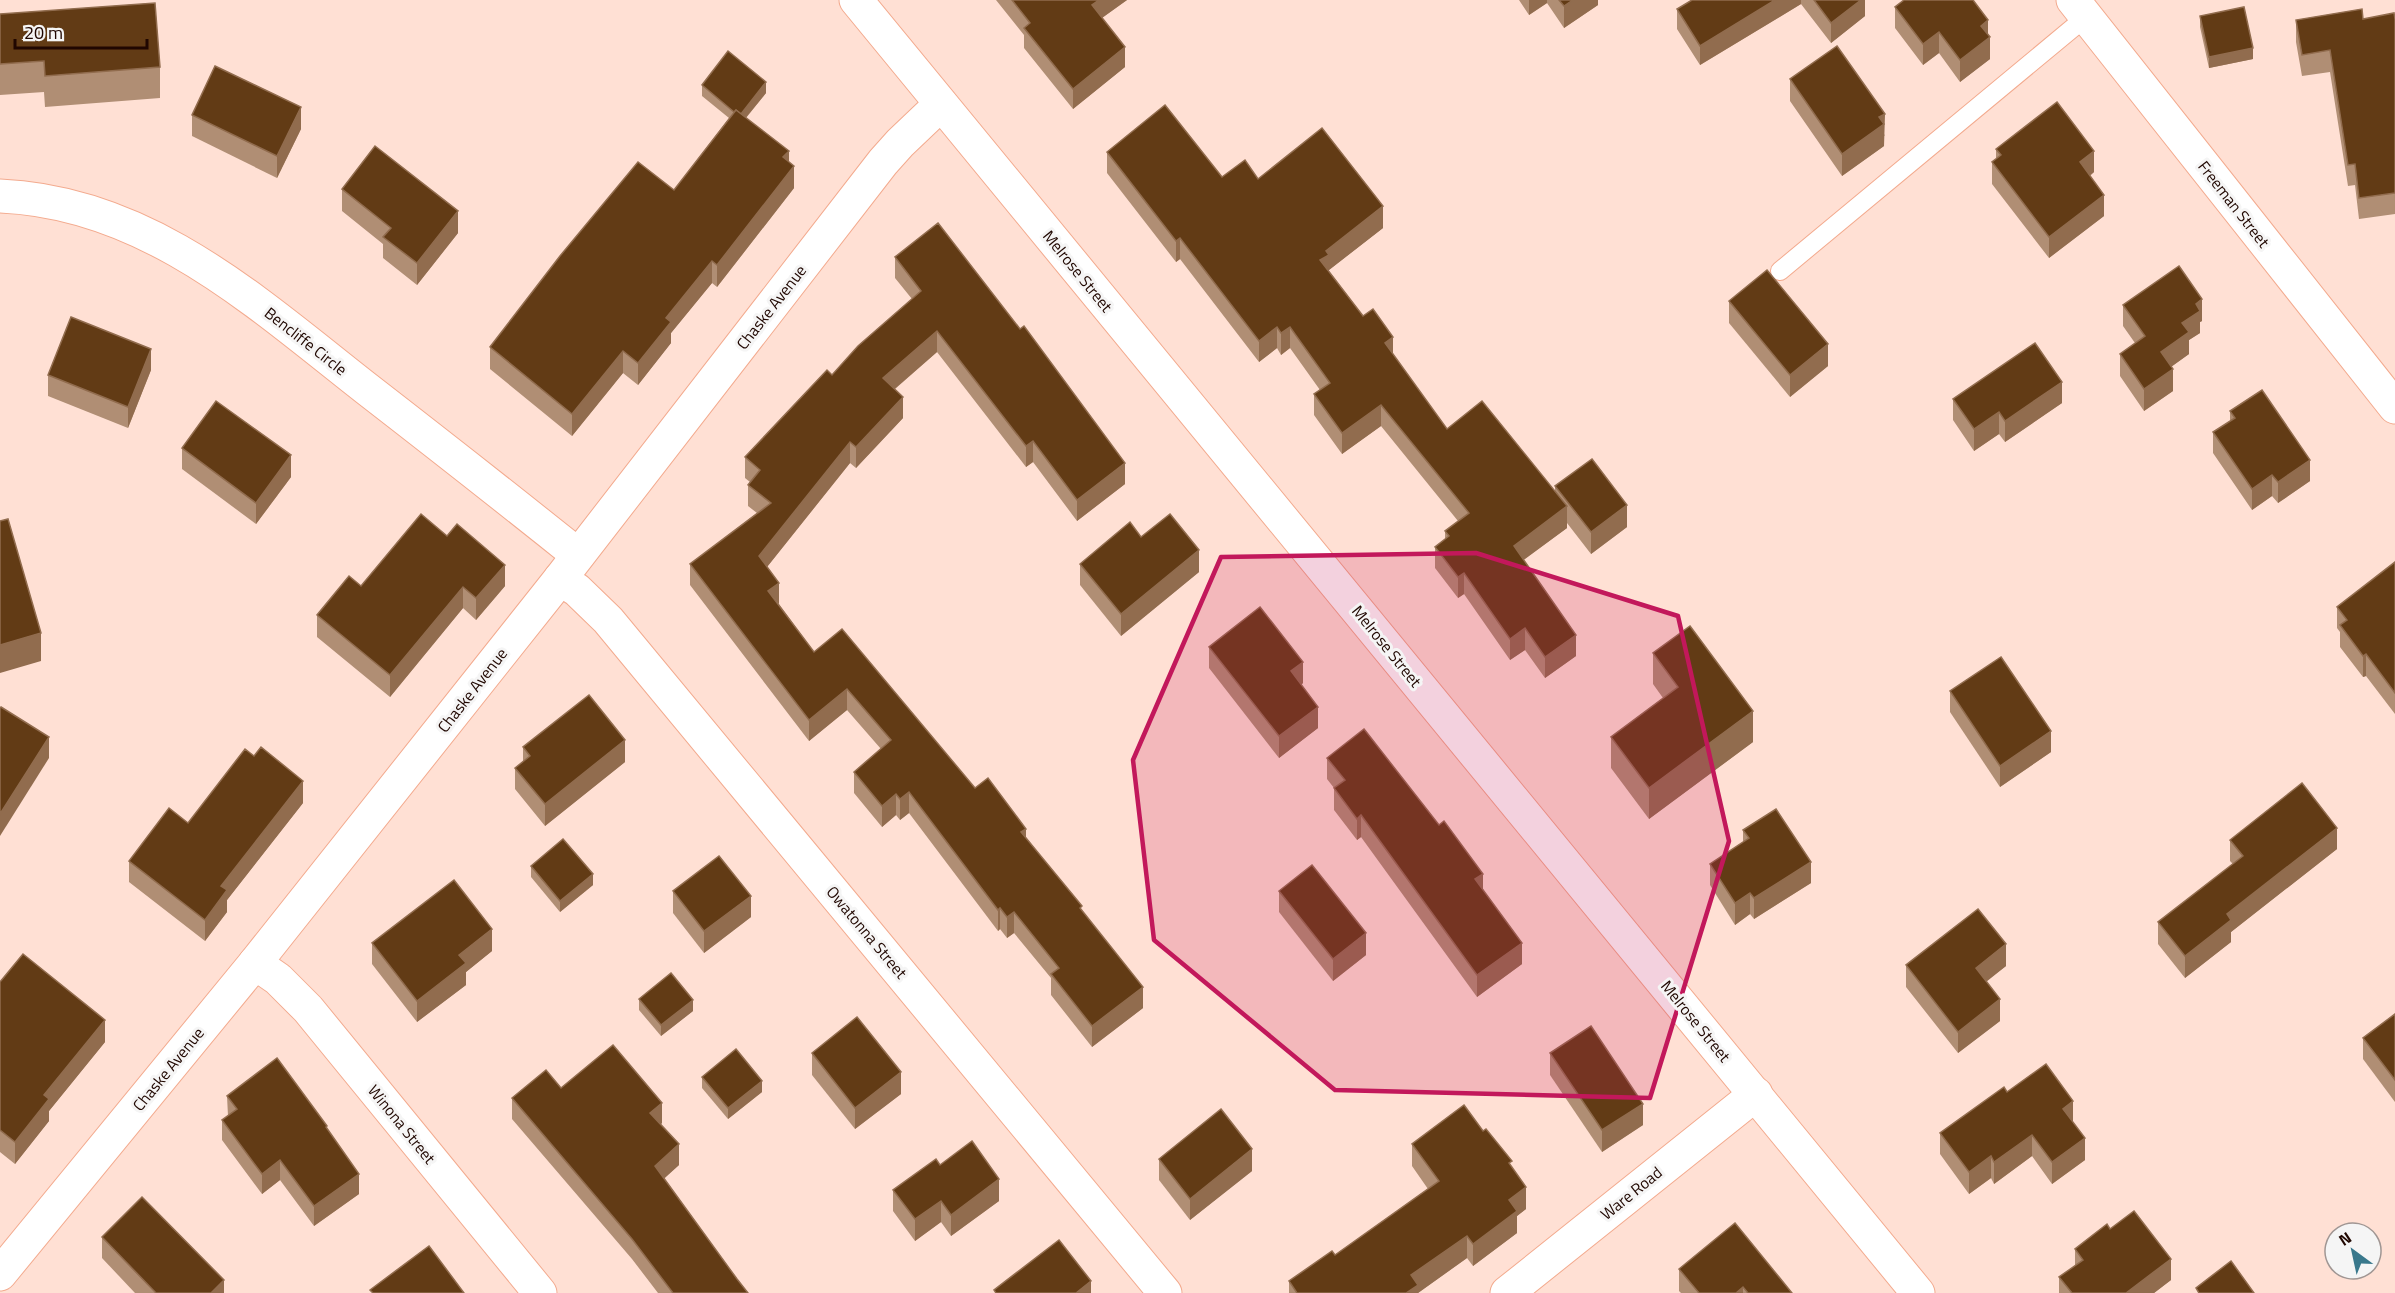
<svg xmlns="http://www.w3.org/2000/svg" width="2395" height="1293" viewBox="0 0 2395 1293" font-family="'Titillium Web',sans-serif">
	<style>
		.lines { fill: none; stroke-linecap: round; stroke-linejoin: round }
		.service-casing { stroke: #f3aa8e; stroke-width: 20 }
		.minor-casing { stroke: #f3aa8e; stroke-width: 35 }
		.service { stroke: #fff; stroke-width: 18 }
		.minor { stroke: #fff; stroke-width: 33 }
		.wall { fill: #b08e74 }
		.shaded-wall { fill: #916c4e }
		.building { fill: #623b15; stroke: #916c4e; stroke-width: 1.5 }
		.marked { fill: #c2185b; fill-opacity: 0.2; stroke: #c2185b; stroke-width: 4.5; stroke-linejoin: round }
		.labels { text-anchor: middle; stroke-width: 6; stroke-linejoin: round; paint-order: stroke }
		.street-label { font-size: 16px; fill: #200701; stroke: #f5f5f5 }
	</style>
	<rect width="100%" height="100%" fill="#ffe0d4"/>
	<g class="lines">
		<!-- service casing -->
		<g class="service-casing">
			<path id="service" d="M1780,271L2086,17"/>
		</g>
		<!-- minor casing -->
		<g class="minor-casing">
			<g id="minor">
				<path d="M856,0L1918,1293"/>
				<path d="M2073,0L2395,407"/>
				<path d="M0,196C148,202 257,303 367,389C438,444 508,499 578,555"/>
				<path d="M560,579L577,590L608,620L1165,1293"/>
				<path d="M255,963L278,979L308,1009L540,1293"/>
				<path d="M0,1274L255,963L560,579L883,162L900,143L941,104"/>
				<path d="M1507,1293L1756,1094"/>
			</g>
		</g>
		<!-- service -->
		<use href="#service" class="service"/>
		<!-- minor -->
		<use href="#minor" class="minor"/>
	</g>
	<!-- wall -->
	<g class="wall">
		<path d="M996,0H1127L1102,18L1125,67L1073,109L1024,48V35Z"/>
		<path d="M1519,0H1598V5L1564,28L1547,3L1529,15Z"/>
		<path d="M1692,0H1865V16L1831,43L1801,4L1700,65L1677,29V9Z"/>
		<path d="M1895,7L1988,35L1990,59L1960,82L1939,53L1923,65L1895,28Z"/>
		<path d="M0,14L160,67V98L45,107L44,92L0,95Z"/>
		<path d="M2200,16L2253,59L2209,68L2200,27Z"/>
		<path d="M2363,19H2395V214L2359,219L2355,185L2348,186L2330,72L2302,76L2296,42V20Z"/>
		<path d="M1790,79L1885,135L1884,136V146L1842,176L1790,101Z"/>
		<path d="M702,85L766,93L746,118L789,161L794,188L717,287L712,283L671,333V343L638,385L623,373L572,436L490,369V347L674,190L729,118L702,96Z"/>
		<path d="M192,115L301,129L277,178L192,136Z"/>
		<path d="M1996,149L2094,172L2090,176L2104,216L2049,258L1992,184V162L1996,159Z"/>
		<path d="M1107,152L1222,177L1258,179L1383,228L1329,270V271L1393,355L1447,429L1555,492V486L1627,527L1591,554L1567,523V528L1523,560L1576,656L1545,678L1525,650L1510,660L1464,594L1458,598L1435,568V547L1445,539V531L1458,521L1381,426L1342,454L1314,415V394L1320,390L1290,348L1281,355L1277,348L1259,362L1180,259L1176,262L1107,173Z"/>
		<path d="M342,189L458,233L417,285L383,258V244L342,211Z"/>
		<path d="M895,257L1125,484L1077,521L1033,462L1026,467L937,352L895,389L903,418L856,468L850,463L767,567L779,604L814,652L975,788L1026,837L1082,910L1143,1008L1092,1047L1051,995V978L1014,933L1007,938L1000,929L998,931L909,813L900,820L896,815L882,827L854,793V772L881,749L847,710L809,741L690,585V564L757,513L748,506V485L750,482L745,478V457L912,299L895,278Z"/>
		<path d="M1729,301L1828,366L1790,397L1729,323Z"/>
		<path d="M2123,305L2202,321L2200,322V333L2189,340V354L2171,367L2173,391L2144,411L2120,376V354L2135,343L2123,326Z"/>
		<path d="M151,370L128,428L48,396V375Z"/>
		<path d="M1953,399L2062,403L2005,442L1999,434L1974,451L1953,420Z"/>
		<path d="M2230,411L2310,481L2278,503L2272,496L2252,510L2213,453V432L2230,421Z"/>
		<path d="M182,448L291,477L256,524L182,469Z"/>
		<path d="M1141,537L1199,572L1121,636L1080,585V564Z"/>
		<path d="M2395,562V714L2366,676L2363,677L2340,647V632L2337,628V607Z"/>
		<path d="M361,586H505L476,620L463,608L390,697L317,637V615Z"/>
		<path d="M1209,647L1303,683L1301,685L1318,728L1279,758L1209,668Z"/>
		<path d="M1653,653L1753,742L1649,819L1611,768V737L1663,698L1653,684Z"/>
		<path d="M1950,691L2051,752L2000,787L1950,712Z"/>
		<path d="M523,747L625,762L545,826L515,789V768L523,762Z"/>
		<path d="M1327,758L1483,889L1522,964L1477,997L1361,837L1357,840L1334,810V788L1327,779Z"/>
		<path d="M303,803L227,900V912L205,941L129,882V861L188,823Z"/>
		<path d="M1743,830L1811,883L1754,919L1750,914L1735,925L1710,885V864L1743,842Z"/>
		<path d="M2230,840L2337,849L2231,932V942L2185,978L2158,944V922L2233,864L2230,861Z"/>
		<path d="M531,866L593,885L560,912L531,877Z"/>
		<path d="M673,891L751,917L704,953L673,913Z"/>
		<path d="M1279,891L1366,955L1333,981L1279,912Z"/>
		<path d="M372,943L492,951L466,972V985L417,1022L372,964Z"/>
		<path d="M1906,965L2006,966L1986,981L2000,1021L1958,1053L1906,987Z"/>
		<path d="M0,982L105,1042L49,1111V1121L15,1164L0,1152Z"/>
		<path d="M639,999L693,1011L661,1036L639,1010Z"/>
		<path d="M2395,1014V1102L2363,1059V1038Z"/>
		<path d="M812,1053L901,1094L855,1129L812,1075Z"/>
		<path d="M1550,1053L1643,1125L1602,1152L1550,1075Z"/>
		<path d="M702,1077L762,1092L728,1119L702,1088Z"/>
		<path d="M561,1088L662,1123L661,1124L679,1165L664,1178L737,1279L748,1293H658L632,1259L512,1119V1098Z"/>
		<path d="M2007,1092L2073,1122L2085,1160L2052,1184L2032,1156L1994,1184L1991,1178L1969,1194L1940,1154V1133Z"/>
		<path d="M227,1096L327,1129L359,1194L314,1226L280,1180L262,1194L222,1140V1120L228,1116Z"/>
		<path d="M1412,1144L1512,1168L1526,1209L1517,1216V1233L1473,1266L1467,1258L1418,1293H1289V1281L1335,1255L1428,1189L1412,1166Z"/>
		<path d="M1159,1159L1252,1171L1190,1220L1159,1180Z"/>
		<path d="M940,1165L999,1201L951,1236L941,1222L915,1241L893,1211V1190Z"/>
		<path d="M2110,1229L2171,1280L2154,1293H2059V1277L2075,1266V1249Z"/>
		<path d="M102,1237L224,1293H135L102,1258Z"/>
		<path d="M1679,1269L1792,1293H1681L1679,1291Z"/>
	</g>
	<!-- shaded-wall -->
	<g class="shaded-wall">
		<path d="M1099,0H1127L1092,25V5Z"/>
		<path d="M1529,0H1547V3L1529,15Z"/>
		<path d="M1573,0H1598V5L1564,28V6Z"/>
		<path d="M1775,0H1801V4L1700,65V46Z"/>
		<path d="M1861,0H1865V16L1831,43V23Z"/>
		<path d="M1988,20V39L1990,37V59L1960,82V60L1981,26Z"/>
		<path d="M1939,32V53L1923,65V44Z"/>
		<path d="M1125,47V67L1073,109V89Z"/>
		<path d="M2253,48V59L2209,68V57Z"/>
		<path d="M766,82V93L739,126V115Z"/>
		<path d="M301,107V129L277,178V156Z"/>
		<path d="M1885,114L1884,146L1842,176V154L1879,117Z"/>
		<path d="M789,151V173L783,157Z"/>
		<path d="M2094,151V172L2080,183V162Z"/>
		<path d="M794,166V188L717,287V265Z"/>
		<path d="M2104,195V216L2049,258V237Z"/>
		<path d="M1383,206V228L1329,270V276L1320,260L1326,251Z"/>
		<path d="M458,211V233L417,285V263Z"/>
		<path d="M1180,238V259L1176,262V241Z"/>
		<path d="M712,261V283L671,333V343L638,385V363L666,318Z"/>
		<path d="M2202,299V321L2200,322V333L2189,340V354L2161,374V352L2196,304Z"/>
		<path d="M1277,327V348L1259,362V341Z"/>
		<path d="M1290,327V348L1281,355V333Z"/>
		<path d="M937,331V352L883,399V378Z"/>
		<path d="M1393,337V358L1385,343Z"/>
		<path d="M1828,344V366L1790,397V375Z"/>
		<path d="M151,349V370L128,428V407Z"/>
		<path d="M623,351V373L572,436V414Z"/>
		<path d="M2173,369V391L2144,411V389Z"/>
		<path d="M2062,382V403L2005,442V421Z"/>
		<path d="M903,397V418L856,468V447Z"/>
		<path d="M1381,405V426L1342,454V433Z"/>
		<path d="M1999,412V434L1974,451V429Z"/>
		<path d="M1033,441V462L1026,467V446Z"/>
		<path d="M850,442V463L759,577V556Z"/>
		<path d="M291,455V477L256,524V503Z"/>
		<path d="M2310,460V481L2278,503V482Z"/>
		<path d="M1125,463V484L1077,521V500Z"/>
		<path d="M2272,475V496L2252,510V489Z"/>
		<path d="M1627,505V527L1591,554V532Z"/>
		<path d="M1567,506V528L1514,567V546Z"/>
		<path d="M1199,550V572L1121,636V614Z"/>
		<path d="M505,565V586L476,620V598Z"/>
		<path d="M1464,573V594L1458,598V577Z"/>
		<path d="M779,583V604L768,591Z"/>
		<path d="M463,587V608L390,697V675Z"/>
		<path d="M1525,628V650L1510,660V639Z"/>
		<path d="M41,633V661L0,673V645Z"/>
		<path d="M1576,635V656L1545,678V657Z"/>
		<path d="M2366,654V676L2363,677V656Z"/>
		<path d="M1303,662V683L1291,693V671Z"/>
		<path d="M847,689V710L809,741V720Z"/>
		<path d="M1318,707V728L1279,758V736Z"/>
		<path d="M1753,711V742L1649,819V788Z"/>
		<path d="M2051,731V752L2000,787V766Z"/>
		<path d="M49,737V758L0,836V814Z"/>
		<path d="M625,740V762L545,826V804Z"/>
		<path d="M303,781V803L227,900V912L205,941V920L221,886Z"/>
		<path d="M909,792V813L900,820V799Z"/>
		<path d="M896,794V815L882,827V806Z"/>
		<path d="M1361,815V837L1357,840V819Z"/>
		<path d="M2337,828V849L2231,932V942L2185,978V956L2227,914Z"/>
		<path d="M1026,829V850L1021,832Z"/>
		<path d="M1811,862V883L1754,919V898Z"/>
		<path d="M593,874V885L560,912V901Z"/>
		<path d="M1483,874V896L1475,879Z"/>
		<path d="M1750,893V914L1735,925V903Z"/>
		<path d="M751,896V917L704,953V931Z"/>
		<path d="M1000,908V929L998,931V910Z"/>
		<path d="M1014,912V933L1007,938V917Z"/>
		<path d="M492,929V951L466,972V985L417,1022V1001L459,955Z"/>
		<path d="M1366,933V955L1333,981V959Z"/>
		<path d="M1522,943V964L1477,997V975Z"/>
		<path d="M2006,944V966L1976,990V968Z"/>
		<path d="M1143,987V1008L1092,1047V1026Z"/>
		<path d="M2000,999V1021L1958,1053V1032Z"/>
		<path d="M693,1000V1011L661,1036V1025Z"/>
		<path d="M105,1020V1042L49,1111V1121L15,1164V1142L44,1095Z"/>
		<path d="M901,1072V1094L855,1129V1108Z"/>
		<path d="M762,1081V1092L728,1119V1108Z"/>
		<path d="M2073,1101V1123L2063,1109Z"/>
		<path d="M662,1103V1123L650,1133V1113Z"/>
		<path d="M1643,1104V1125L1602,1152V1130Z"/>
		<path d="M2032,1135V1156L1994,1184V1162Z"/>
		<path d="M2085,1138V1160L2052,1184V1162Z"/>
		<path d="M679,1144V1165L655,1187V1166Z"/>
		<path d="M1252,1149V1171L1190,1220V1199Z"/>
		<path d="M1991,1156V1178L1969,1194V1172Z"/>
		<path d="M280,1160V1180L262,1194V1174Z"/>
		<path d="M359,1174V1194L314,1226V1206Z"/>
		<path d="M999,1179V1201L951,1236V1215Z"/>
		<path d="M1526,1187V1209L1517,1216V1233L1473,1266V1244L1509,1200Z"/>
		<path d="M941,1201V1222L915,1241V1219Z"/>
		<path d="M1467,1236V1258L1418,1293H1406L1411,1275Z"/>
		<path d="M2171,1259V1280L2154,1293H2126Z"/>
		<path d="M224,1280V1293H211Z"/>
		<path d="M1091,1281V1293H1076Z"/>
		<path d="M1743,1287V1293H1736Z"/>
	</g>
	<!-- building -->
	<g class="building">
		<path d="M1012,0H1099L1092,5L1125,47L1073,89L1024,28L1030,23Z"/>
		<path d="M1559,0H1573L1564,6Z"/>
		<path d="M1692,0H1775L1700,46L1677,9Z"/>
		<path d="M1814,0H1861L1831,23Z"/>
		<path d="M1904,0H1973L1988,20L1981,26L1990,37L1960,60L1939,32L1923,44L1895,7Z"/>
		<path d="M155,3L160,67L45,76L44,61L0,64V14Z"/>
		<path d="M2244,7L2253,48L2209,57L2200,16Z"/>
		<path d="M2362,9L2363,19L2394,13L2395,19V193L2359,198L2355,164L2348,165L2330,50L2302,55L2296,20Z"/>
		<path d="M1837,46L1885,114L1879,117L1884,124L1842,154L1790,79Z"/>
		<path d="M728,51L766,82L741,114L736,110L734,112L702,85Z"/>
		<path d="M215,66L301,107L277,156L192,115Z"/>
		<path d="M2057,102L2094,151L2080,162L2104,195L2049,237L1992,162L2001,155L1996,149Z"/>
		<path d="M1165,105L1222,177L1245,160L1258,179L1322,128L1383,206L1326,251L1329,255L1320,260L1363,316L1373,309L1393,337L1385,343L1447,429L1482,401L1567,506L1514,546L1576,635L1545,657L1525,628L1510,639L1464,573L1458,577L1435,547L1449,536L1445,531L1469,513L1381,405L1342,433L1314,394L1330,383L1290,327L1281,333L1277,327L1259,341L1180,238L1176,241L1107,152Z"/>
		<path d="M736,110L789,151L783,157L794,166L717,265L712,261L666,318L671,322L638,363L623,351L572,414L490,347L560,256L638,162L674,190Z"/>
		<path d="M375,146L458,211L417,263L383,237L391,228L342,189Z"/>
		<path d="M938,223L1020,329L1024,326L1125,463L1077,500L1033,441L1026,446L937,331L883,378L903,397L856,447L850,442L759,556L779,583L768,591L814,652L842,629L975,788L988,778L1026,829L1021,832L1082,906L1080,908L1143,987L1092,1026L1051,974L1059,968L1014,912L1007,917L1000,908L998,910L909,792L900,799L896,794L882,806L854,772L891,740L847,689L809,720L690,564L771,503L748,485L760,470L745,457L827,370L832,375L858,346L921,291L895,257Z"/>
		<path d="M2179,266L2202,299L2196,304L2200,311L2182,323L2189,332L2161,352L2173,369L2144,389L2120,354L2145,336L2123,305Z"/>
		<path d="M1767,270L1828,344L1790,375L1729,301Z"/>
		<path d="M71,317L151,349L128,407L48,375Z"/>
		<path d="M2035,343L2062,382L2005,421L1999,412L1974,429L1953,399Z"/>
		<path d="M2262,390L2310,460L2278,482L2272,475L2252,489L2213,432L2235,418L2230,411Z"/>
		<path d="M216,401L291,455L256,503L182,448Z"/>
		<path d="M1592,459L1627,505L1591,532L1555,486Z"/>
		<path d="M421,514L447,536L457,524L505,565L476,598L463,587L390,675L317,615L349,576L361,586Z"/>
		<path d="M1170,514L1199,550L1121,614L1080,564L1130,522L1141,537Z"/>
		<path d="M8,519L41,633L0,645V521Z"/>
		<path d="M2395,562V693L2366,654L2363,656L2340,625L2347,620L2337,607Z"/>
		<path d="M1260,607L1303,662L1291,671L1318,707L1279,736L1209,647Z"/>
		<path d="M1690,626L1753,711L1649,788L1611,737L1678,687L1653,653Z"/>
		<path d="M2001,657L2051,731L2000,766L1950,691Z"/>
		<path d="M589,695L625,740L545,804L515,768L530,756L523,747Z"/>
		<path d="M1,707L49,737L0,814V708Z"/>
		<path d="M1364,729L1439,825L1444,821L1483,874L1475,879L1522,943L1477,975L1361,815L1357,819L1334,788L1345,780L1327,758Z"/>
		<path d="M261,747L303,781L221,886L227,890L205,920L129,861L169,808L188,823L245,749L254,756Z"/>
		<path d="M2302,783L2337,828L2227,914L2231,920L2185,956L2158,922L2243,856L2230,840Z"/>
		<path d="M1776,809L1811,862L1754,898L1750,893L1735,903L1710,864L1749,838L1743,830Z"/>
		<path d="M563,839L593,874L560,901L531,866Z"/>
		<path d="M719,856L751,896L704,931L673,891Z"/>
		<path d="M1312,865L1366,933L1333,959L1279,891Z"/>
		<path d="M454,880L492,929L459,955L466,963L417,1001L372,943Z"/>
		<path d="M1978,909L2006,944L1976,968L2000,999L1958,1032L1906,965Z"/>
		<path d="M23,954L105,1020L44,1095L49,1099L15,1142L0,1130V982Z"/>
		<path d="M671,973L693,1000L661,1025L639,999Z"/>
		<path d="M2395,1014V1080L2363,1038Z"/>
		<path d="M857,1017L901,1072L855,1108L812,1053Z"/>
		<path d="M1591,1026L1643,1104L1602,1130L1550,1053Z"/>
		<path d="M613,1045L662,1103L650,1113L679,1144L655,1166L737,1279L748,1293H673L632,1239L512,1098L546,1070L561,1088Z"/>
		<path d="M736,1049L762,1081L728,1108L702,1077Z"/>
		<path d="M277,1058L327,1126L326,1127L359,1174L314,1206L280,1160L262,1174L222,1120L237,1109L227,1096Z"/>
		<path d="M2046,1064L2073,1101L2063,1109L2085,1138L2052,1162L2032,1135L1994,1162L1991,1156L1969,1172L1940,1133L2004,1087L2007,1092Z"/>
		<path d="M1464,1105L1483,1131L1486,1129L1512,1161L1509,1163L1526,1187L1509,1200L1517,1211L1473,1244L1467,1236L1411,1275L1418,1285L1406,1293H1297L1289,1281L1332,1251L1335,1255L1439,1181L1412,1144Z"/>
		<path d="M1221,1109L1252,1149L1190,1199L1159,1159Z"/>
		<path d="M972,1141L999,1179L951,1215L941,1201L915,1219L893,1190L936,1159L940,1165Z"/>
		<path d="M142,1197L224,1280L211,1293H156L102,1237Z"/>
		<path d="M2134,1211L2171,1259L2126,1293H2072L2059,1277L2083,1260L2075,1249L2107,1224L2110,1229Z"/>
		<path d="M1735,1223L1792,1293H1748L1743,1287L1736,1293H1699L1679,1269Z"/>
		<path d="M1059,1240L1091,1281L1076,1293H996L994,1290Z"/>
		<path d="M429,1246L464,1293H373L370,1290Z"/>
		<path d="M2231,1261L2254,1293H2199L2196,1288Z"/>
	</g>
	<!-- marked area -->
	<path class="marked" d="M1476,553L1678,616L1729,841L1650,1098L1335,1090L1154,940L1133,760L1221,557Z"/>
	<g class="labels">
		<!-- street labels -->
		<g class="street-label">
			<text transform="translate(2234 204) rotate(52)" y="6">Freeman Street</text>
			<text transform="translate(1078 271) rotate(51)" y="6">Melrose Street</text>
			<text transform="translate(771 307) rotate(-52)" y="6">Chaske Avenue</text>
			<text transform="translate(306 341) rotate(38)" y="6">Bencliffe Circle</text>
			<text transform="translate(1387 646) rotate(51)" y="6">Melrose Street</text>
			<text transform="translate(472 690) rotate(-52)" y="6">Chaske Avenue</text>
			<text transform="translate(867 932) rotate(50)" y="6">Owatonna Street</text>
			<text transform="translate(1696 1021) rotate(51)" y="6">Melrose Street</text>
			<text transform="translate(168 1069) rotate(-51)" y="6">Chaske Avenue</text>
			<text transform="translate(402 1124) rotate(51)" y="6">Winona Street</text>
			<text transform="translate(1631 1193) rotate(-39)" y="6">Ware Road</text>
		</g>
	</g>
	<!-- north arrow -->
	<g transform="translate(2353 1251) rotate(327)"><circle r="28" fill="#f5f5f5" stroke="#a09693" stroke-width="1.5"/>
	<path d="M0-4.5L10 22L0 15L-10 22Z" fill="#39788c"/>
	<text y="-9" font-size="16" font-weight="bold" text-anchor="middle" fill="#200701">N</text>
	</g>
	<!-- scale -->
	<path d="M15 39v9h132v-9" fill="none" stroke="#200701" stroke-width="3"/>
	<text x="24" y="39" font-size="18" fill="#200701" stroke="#f5f5f5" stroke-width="4.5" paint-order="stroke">20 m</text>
</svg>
